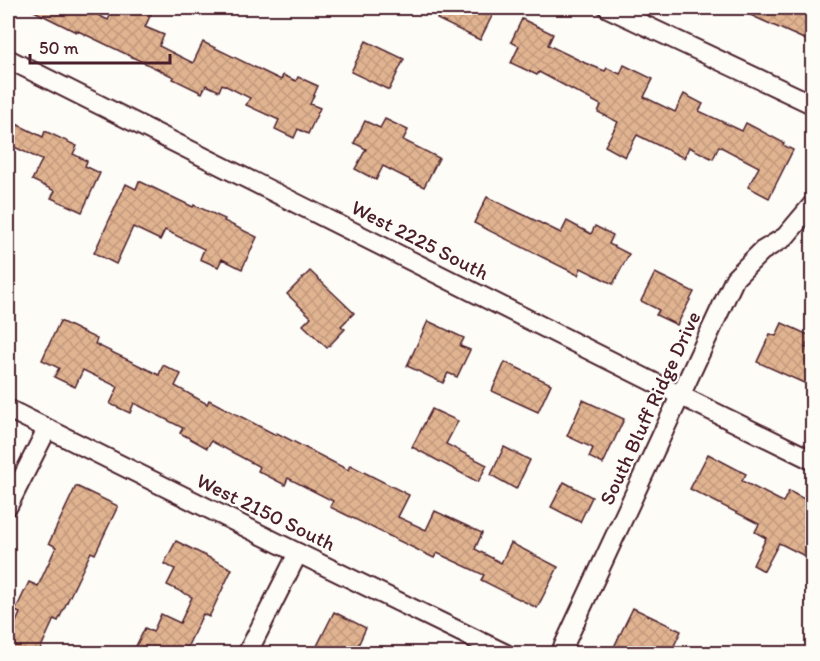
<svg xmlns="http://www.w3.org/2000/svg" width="820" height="661" viewBox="0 0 820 661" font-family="Itim,sans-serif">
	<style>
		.building { fill: url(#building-cross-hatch); stroke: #4a1f2b; stroke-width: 1.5 }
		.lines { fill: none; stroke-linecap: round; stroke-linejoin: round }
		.minor-casing { stroke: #4a1f2b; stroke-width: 22 }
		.minor { stroke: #fdfcf7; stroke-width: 18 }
		.labels { text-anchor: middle; stroke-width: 4.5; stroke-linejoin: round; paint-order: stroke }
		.street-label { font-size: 21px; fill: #4a1f2b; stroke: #fdfcf7 }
	</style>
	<defs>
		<pattern id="building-cross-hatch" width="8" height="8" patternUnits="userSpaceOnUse" patternTransform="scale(1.5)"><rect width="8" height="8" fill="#e1b491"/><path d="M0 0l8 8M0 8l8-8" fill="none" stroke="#c39a7d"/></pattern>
	</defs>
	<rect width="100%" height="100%" fill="#fdfcf7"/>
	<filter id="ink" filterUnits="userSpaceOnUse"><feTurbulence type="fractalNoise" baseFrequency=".0167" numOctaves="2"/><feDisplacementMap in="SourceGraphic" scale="12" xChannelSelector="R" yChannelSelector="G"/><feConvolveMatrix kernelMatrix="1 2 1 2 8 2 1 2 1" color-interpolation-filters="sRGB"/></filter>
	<g filter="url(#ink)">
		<!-- building -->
		<g class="building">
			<path d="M28,8H84L108,20L114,8H137L151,14L145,27L164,35L159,46L193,63L203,42L281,80L283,75L296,81L298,77L318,86L310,104L320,108L308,134L298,129L294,138L275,129L279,120L246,105L250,98L222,84L219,91L206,85L202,93L173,79L174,77L76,30V32Z"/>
			<path d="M443,8H479L493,14L480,40L437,19Z"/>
			<path d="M735,8H813V43L788,32Z"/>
			<path d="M522,19L553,34L548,45L585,63L605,71L607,68L620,74L624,65L653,79L644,97L675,112L684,94L703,104L699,111L742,131L746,123L784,143L783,145L793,150L769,198L748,187L759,167L719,146L713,159L689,147L684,158L637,135L625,157L605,146L618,122L598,112L601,105L539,72L537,75L511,63L519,46L511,42Z"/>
			<path d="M366,41L404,59L389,90L351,72Z"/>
			<path d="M385,119L408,130L403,140L439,158L424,187L383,166L376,180L355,169L366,149L354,143L365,121L380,128Z"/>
			<path d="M8,120L43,137L45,131L77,146L73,154L87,161L85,166L100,173L82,212L51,198L55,191L32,180L42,160L8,144Z"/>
			<path d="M139,181L193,207L194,205L225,219L224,221L257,237L242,269L222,259L218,267L200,259L204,249L165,230L160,240L133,227L116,264L94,253L126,184L136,189Z"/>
			<path d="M487,197L561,233L567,221L591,234L595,226L613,235L609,244L629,254L613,284L581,268L578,275L474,223Z"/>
			<path d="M310,271L354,313L341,326L345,329L327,348L303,325L311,317L287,294Z"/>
			<path d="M655,273L694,292L677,325L656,315L659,310L641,301Z"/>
			<path d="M60,321L97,339L95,344L159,375L163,365L181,374L175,386L207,404L209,400L276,435L277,433L348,470L350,465L409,495L398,517L426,530L435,511L482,533L475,549L501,563L511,543L558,567L537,608L481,580L484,575L437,553L434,558L330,507L333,501L288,478L285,485L258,471L260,467L211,441L207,448L180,433L183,428L134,403L130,413L110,404L118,387L83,370L75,387L54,377L59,368L42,360Z"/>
			<path d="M428,321L464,338L460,346L470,350L457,377L448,373L443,383L407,366Z"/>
			<path d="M782,323L811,336L805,347L813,350V387L757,362L770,334L776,336Z"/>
			<path d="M505,362L551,384L538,412L492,391Z"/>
			<path d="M583,400L624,419L603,464L589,457L593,448L567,436Z"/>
			<path d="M432,409L458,421L446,444L487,465L478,482L412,447Z"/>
			<path d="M504,447L530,460L516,489L491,475Z"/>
			<path d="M708,454L746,474L742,481L783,502L789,491L810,502L808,507L813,509V560L779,543L764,571L753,565L766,538L755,532L759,524L690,489Z"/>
			<path d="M564,482L592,497L580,522L551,507Z"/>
			<path d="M76,486L118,506L95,554L91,552L58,621L54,619L38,654H8V641L20,613L15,611L29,582L38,586L56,547L49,543Z"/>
			<path d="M176,541L232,569L209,617L203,614L184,654H132L145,628L153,632L161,614L180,623L192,597L167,585L175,569L164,564Z"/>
			<path d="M633,608L681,631L670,654H622L613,649Z"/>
			<path d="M334,612L366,628L354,654H313Z"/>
		</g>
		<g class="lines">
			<!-- minor casing -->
			<g class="minor-casing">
				<g id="minor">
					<path d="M608,8L812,104"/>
					<path d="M8,59L665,388L812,460"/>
					<path d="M8,409L298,553L506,654"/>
					<path d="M8,506L47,429"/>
					<path d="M247,654L298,553"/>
					<path d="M560,654L735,278L762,251L785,237L812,205"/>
				</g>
			</g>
			<!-- minor -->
			<use href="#minor" class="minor"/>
		</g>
	</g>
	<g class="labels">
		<!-- street labels -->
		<g class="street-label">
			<text transform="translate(420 240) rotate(27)" y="7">West 2225 South</text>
			<text transform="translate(650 408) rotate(-65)" y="7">South Bluff Ridge Drive</text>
			<text transform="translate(266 512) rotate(26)" y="7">West 2150 South</text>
		</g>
	</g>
	<!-- margin -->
	<rect width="820" height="661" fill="none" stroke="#fdfcf7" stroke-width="30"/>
	<rect x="15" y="15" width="790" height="631" fill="none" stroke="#4a1f2b" stroke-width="2" filter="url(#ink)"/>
	<!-- scale -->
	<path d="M30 54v9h140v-9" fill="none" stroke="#4a1f2b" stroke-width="3"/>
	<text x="39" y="54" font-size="18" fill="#4a1f2b" stroke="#fdfcf7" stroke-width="4.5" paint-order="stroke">50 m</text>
</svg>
